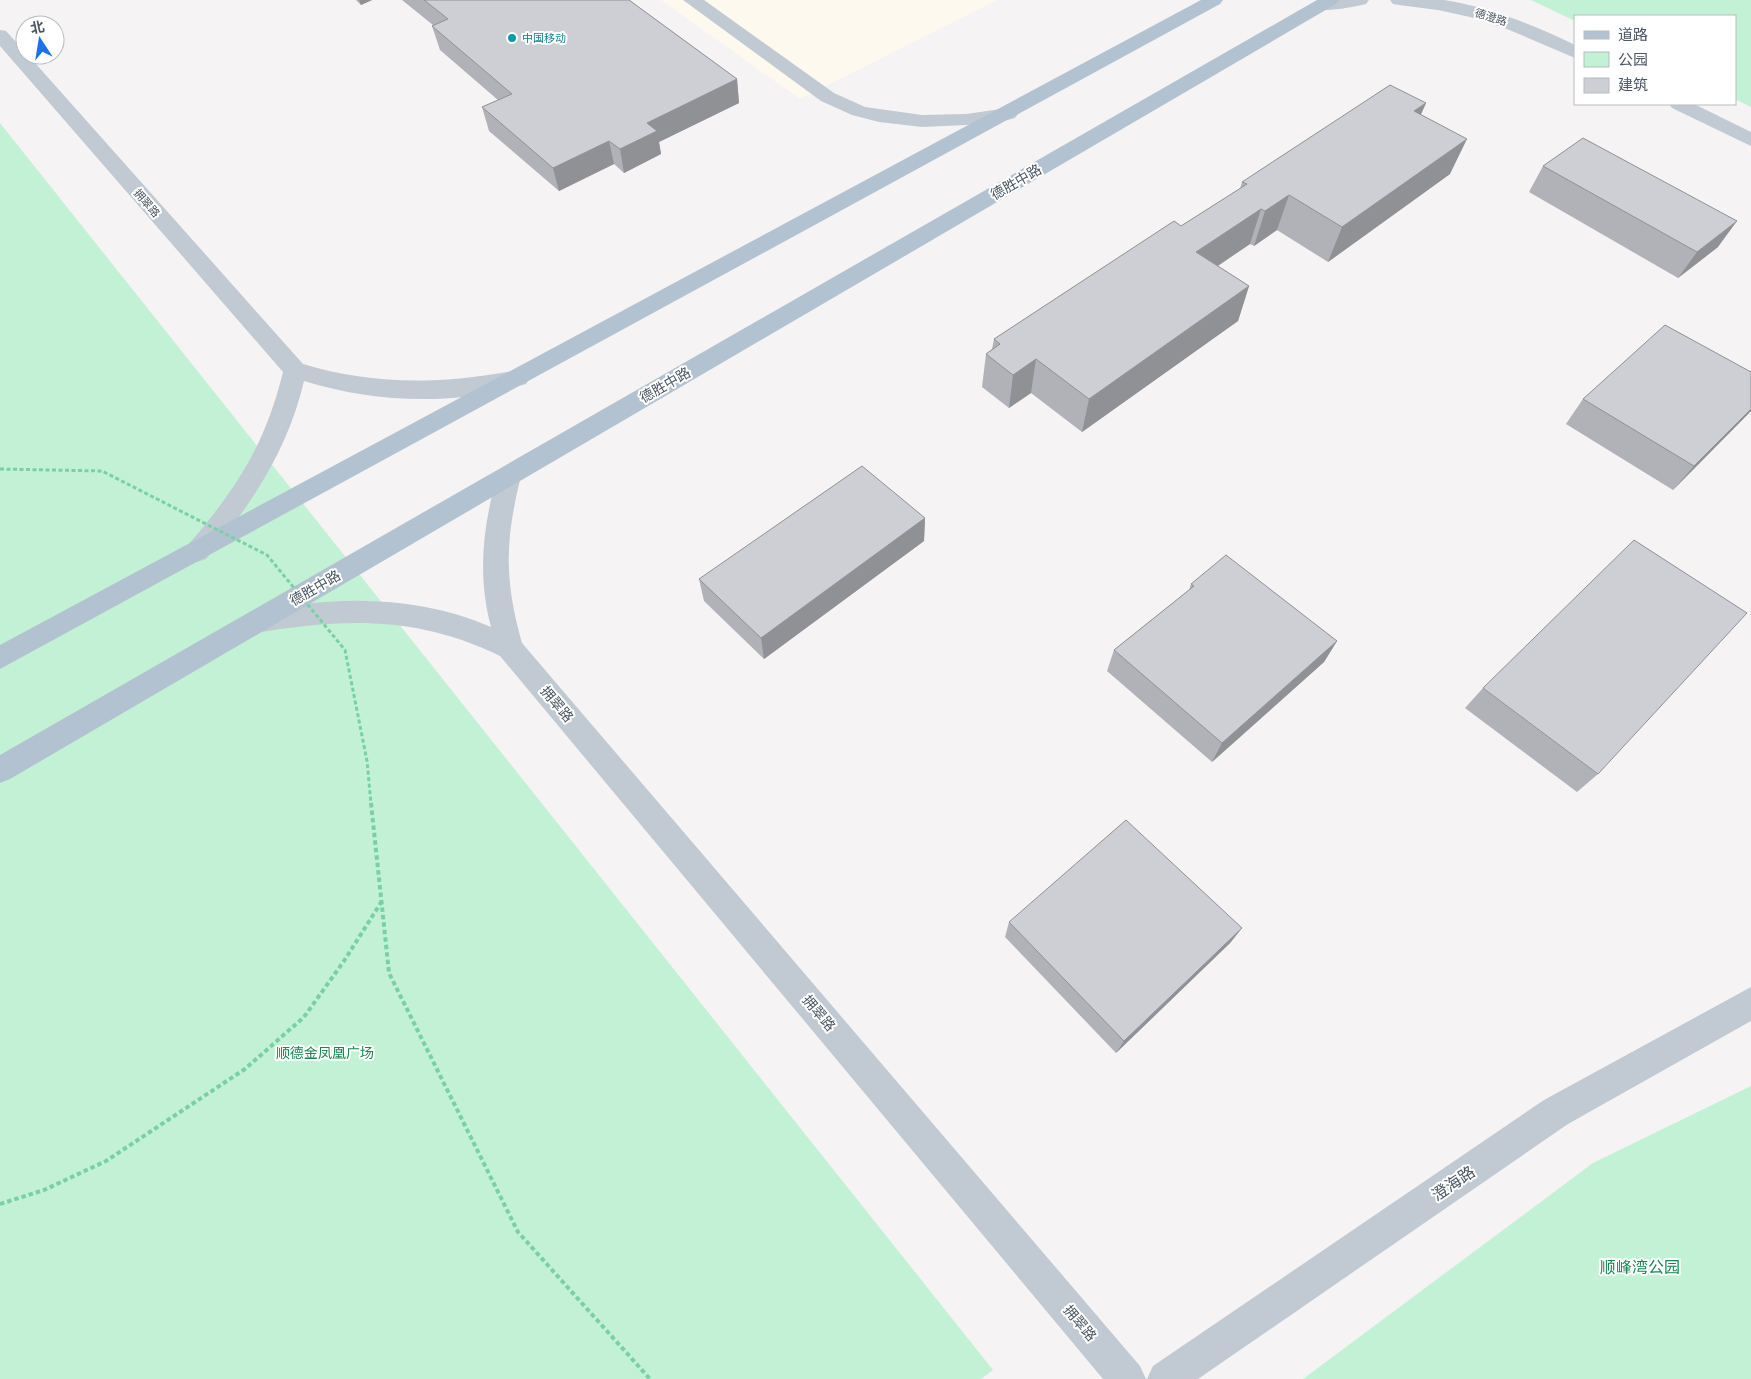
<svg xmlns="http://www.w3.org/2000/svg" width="1751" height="1379" viewBox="0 0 1751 1379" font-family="'Exo 2','Noto Sans SC',sans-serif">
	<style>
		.commercial { fill: #fdf9ef }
		.green { fill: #c3f1d5 }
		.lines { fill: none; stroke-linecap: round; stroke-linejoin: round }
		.path { stroke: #7ad0a6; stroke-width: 4; stroke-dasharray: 4.5 3; stroke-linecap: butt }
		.minor { fill: #c1cad2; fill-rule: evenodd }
		.major { fill: #b3c2d1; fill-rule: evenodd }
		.path-bridge-far1 { stroke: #7ad0a6; stroke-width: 3; stroke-dasharray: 4 2.5; stroke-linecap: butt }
		.path-bridge { stroke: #7ad0a6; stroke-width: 4; stroke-dasharray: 4.5 3; stroke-linecap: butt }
		.wall { fill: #b0b2b7 }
		.shaded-wall { fill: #909195 }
		.building { fill: #cdcfd5; stroke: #909195 }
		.culture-dot { fill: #0f9aa8; stroke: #fff; stroke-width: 2 }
		.labels { text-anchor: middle; stroke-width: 4; stroke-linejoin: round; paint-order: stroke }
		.far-street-label { font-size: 11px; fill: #4a5661; stroke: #fff }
		.far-culture-label { font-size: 11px; fill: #0d838f; stroke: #fff; text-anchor: start }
		.street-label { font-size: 14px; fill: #4a5661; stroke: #fff }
		.park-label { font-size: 14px; fill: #17864f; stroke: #fff }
		.near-street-label { font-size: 16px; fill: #4a5661; stroke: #fff }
		.near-park-label { font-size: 16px; fill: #17864f; stroke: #fff }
	</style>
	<rect width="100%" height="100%" fill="#f5f3f3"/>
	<!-- commercial -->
	<path class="commercial" d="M661,0H997L800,99Z"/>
	<!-- green -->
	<g class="green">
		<path d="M1531,0H1751V107L1735,99V16H1575V21Z"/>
		<path d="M0,123L993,1370L981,1379H0Z"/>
		<path d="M1751,1086V1379H1303L1593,1163Z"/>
	</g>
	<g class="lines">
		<!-- path -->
		<path class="path" d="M0,1204L44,1190L106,1161L245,1069L304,1017L344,961L382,901"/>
		<!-- minor -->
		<g class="minor">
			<path d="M683,0H704L834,93L865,107L922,115L966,114L1008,108L1015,110L1018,114L1015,118L1008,120L966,125L922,127L879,122L852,115L821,101Z"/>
			<path d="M1321,0H1369L1366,4C1352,7 1330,12 1316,9L1313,5Z"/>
			<path d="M1390,0C1408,0 1427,0 1444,0C1489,7 1534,25 1575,45V58L1507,29L1470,17L1438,10L1399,5L1393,4Z"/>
			<path d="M0,30L6,31L25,52V55H28L303,364C375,386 445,384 518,370L526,372L530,378L526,384C454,406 376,403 304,381C288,450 251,505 206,559L197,562L188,559L184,552L188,545C237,488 265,445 283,372L0,46Z"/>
			<path d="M1669,104H1694L1751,132V146L1672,108Z"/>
			<path d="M509,467L518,469L521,476C505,540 504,579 522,643L1140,1366L1146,1379H1103L500,656C417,616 346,618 256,633L247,630L243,622L247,614C263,608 282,607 299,605C364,596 430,601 491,627C477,574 483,527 497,476L500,469Z"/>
			<path d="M1751,987V1021L1568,1124L1198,1379H1147L1153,1366L1544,1100Z"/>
		</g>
		<!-- major -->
		<g class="major">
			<path d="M1201,0H1223L1220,4L0,669V645Z"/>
			<path d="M1317,0H1339L1336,4L10,779L0,783V755Z"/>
		</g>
		<!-- path-bridge-far1 -->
		<path class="path-bridge-far1" d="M0,469L102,471L267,555L345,650L367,761L371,804"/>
		<!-- path-bridge -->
		<path class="path-bridge" d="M371,803L389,973L518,1232L650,1379"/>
	</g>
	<!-- wall -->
	<g class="wall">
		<path d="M356,0H372L361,5Z"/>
		<path d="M402,0H629L737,79L739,103L659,142L661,154L624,173L614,164L559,191L489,131L482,107L498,100L440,50L432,26L433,25Z"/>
		<path d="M1426,103L1421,114L1450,174L1328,262L1277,230L1254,246L1250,244L1218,266L1249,286L1238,321L1082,432L1031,393L1009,408L982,387L986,354L992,349L994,339L1181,226L1240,189L1242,182Z"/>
		<path d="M1543,166L1718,247L1678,278L1529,192Z"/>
		<path d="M1751,372V411L1673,490L1566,424L1583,399Z"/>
		<path d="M925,518L924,541L764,659L704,601L699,579Z"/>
		<path d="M1191,584L1337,641L1324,662L1212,762L1107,671L1114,650L1189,590Z"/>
		<path d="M1483,688L1598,774L1577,792L1465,708Z"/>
		<path d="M1009,922L1242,928L1230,943L1116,1053L1005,937Z"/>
	</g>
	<!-- shaded-wall -->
	<g class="shaded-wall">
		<path d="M359,0H372L361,5Z"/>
		<path d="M737,79L739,103L659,142L661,154L624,173L620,149L647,123Z"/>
		<path d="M1426,103L1410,139L1414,111Z"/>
		<path d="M1467,139L1450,174L1328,262L1342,227Z"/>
		<path d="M609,141L614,164L559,191L553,168Z"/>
		<path d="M1289,195L1277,230L1254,246L1265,211Z"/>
		<path d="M1261,209L1250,244L1186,287L1196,252Z"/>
		<path d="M1737,221L1718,247L1678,278L1697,252Z"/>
		<path d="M1249,286L1238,321L1082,432L1089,399Z"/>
		<path d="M1036,359L1031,393L1009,408L1013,375Z"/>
		<path d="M1751,409V411L1673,490L1694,466Z"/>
		<path d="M925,518L924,541L764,659L761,638Z"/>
		<path d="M1337,641L1324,662L1212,762L1222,743Z"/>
		<path d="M1242,928L1230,943L1116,1053L1124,1041Z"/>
	</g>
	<!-- building -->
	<g class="building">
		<path d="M424,0H629L737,79L647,123L657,131L620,149L609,141L553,168L482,107L512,94L432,26L448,19Z"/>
		<path d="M1390,85L1426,103L1414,111L1467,139L1342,227L1289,195L1265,211L1261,209L1196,252L1249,286L1089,399L1036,359L1013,375L986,354L1000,344L994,339L1174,221L1181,226L1247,184L1242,182Z"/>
		<path d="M1583,138L1737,221L1697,252L1543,166Z"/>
		<path d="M1665,325L1751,372V409L1694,466L1583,399Z"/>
		<path d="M862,466L925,518L761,638L699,579Z"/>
		<path d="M1634,540L1747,613L1598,774L1483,688Z"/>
		<path d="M1226,555L1337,641L1222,743L1114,650L1194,586L1191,584Z"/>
		<path d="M1126,820L1242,928L1124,1041L1009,922Z"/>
	</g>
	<!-- markers -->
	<circle class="culture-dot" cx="512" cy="38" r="5"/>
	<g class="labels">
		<!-- far-street labels -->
		<g class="far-street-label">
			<text transform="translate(1491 17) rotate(17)" y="4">德澄路</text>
			<text transform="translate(147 203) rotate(49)" y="4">拥翠路</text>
		</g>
		<!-- far-culture labels -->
		<g class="far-culture-label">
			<text x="522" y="42">中国移动</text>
		</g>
		<!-- street labels -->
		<g class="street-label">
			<text transform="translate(1016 182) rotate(-30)" y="5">德胜中路</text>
			<text transform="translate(665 385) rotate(-30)" y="5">德胜中路</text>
			<text transform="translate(315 588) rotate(-30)" y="5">德胜中路</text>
			<text transform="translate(557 704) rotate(50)" y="5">拥翠路</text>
			<text transform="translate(819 1013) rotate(50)" y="5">拥翠路</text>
			<text transform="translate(1080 1323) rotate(50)" y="5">拥翠路</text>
		</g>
		<!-- park labels -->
		<g class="park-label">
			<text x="325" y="1058">顺德金凤凰广场</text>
		</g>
		<!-- near-street labels -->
		<g class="near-street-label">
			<text transform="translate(1453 1183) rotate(-34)" y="6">澄海路</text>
		</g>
		<!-- near-park labels -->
		<g class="near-park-label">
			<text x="1640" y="1273">顺峰湾公园</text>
		</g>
	</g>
	<!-- legend -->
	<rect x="1574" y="15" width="162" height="90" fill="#ffffff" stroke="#b7bbc0"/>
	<rect x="1584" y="31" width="25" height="8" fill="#b3c2d1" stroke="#b7bbc0"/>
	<text x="1618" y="40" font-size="15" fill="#4a5661">道路</text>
	<rect x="1584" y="52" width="25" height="15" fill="#c3f1d5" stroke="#b7bbc0"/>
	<text x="1618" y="65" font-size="15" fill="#4a5661">公园</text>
	<rect x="1584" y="78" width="25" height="15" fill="#cdcfd5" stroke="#b7bbc0"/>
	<text x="1618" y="90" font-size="15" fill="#4a5661">建筑</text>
	<!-- north arrow -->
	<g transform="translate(40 40) rotate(348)"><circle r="24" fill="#ffffff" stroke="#b7bbc0"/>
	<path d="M0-4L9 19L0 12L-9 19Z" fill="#1a73e8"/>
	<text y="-8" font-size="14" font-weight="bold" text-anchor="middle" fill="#4a5661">北</text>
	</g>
</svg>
